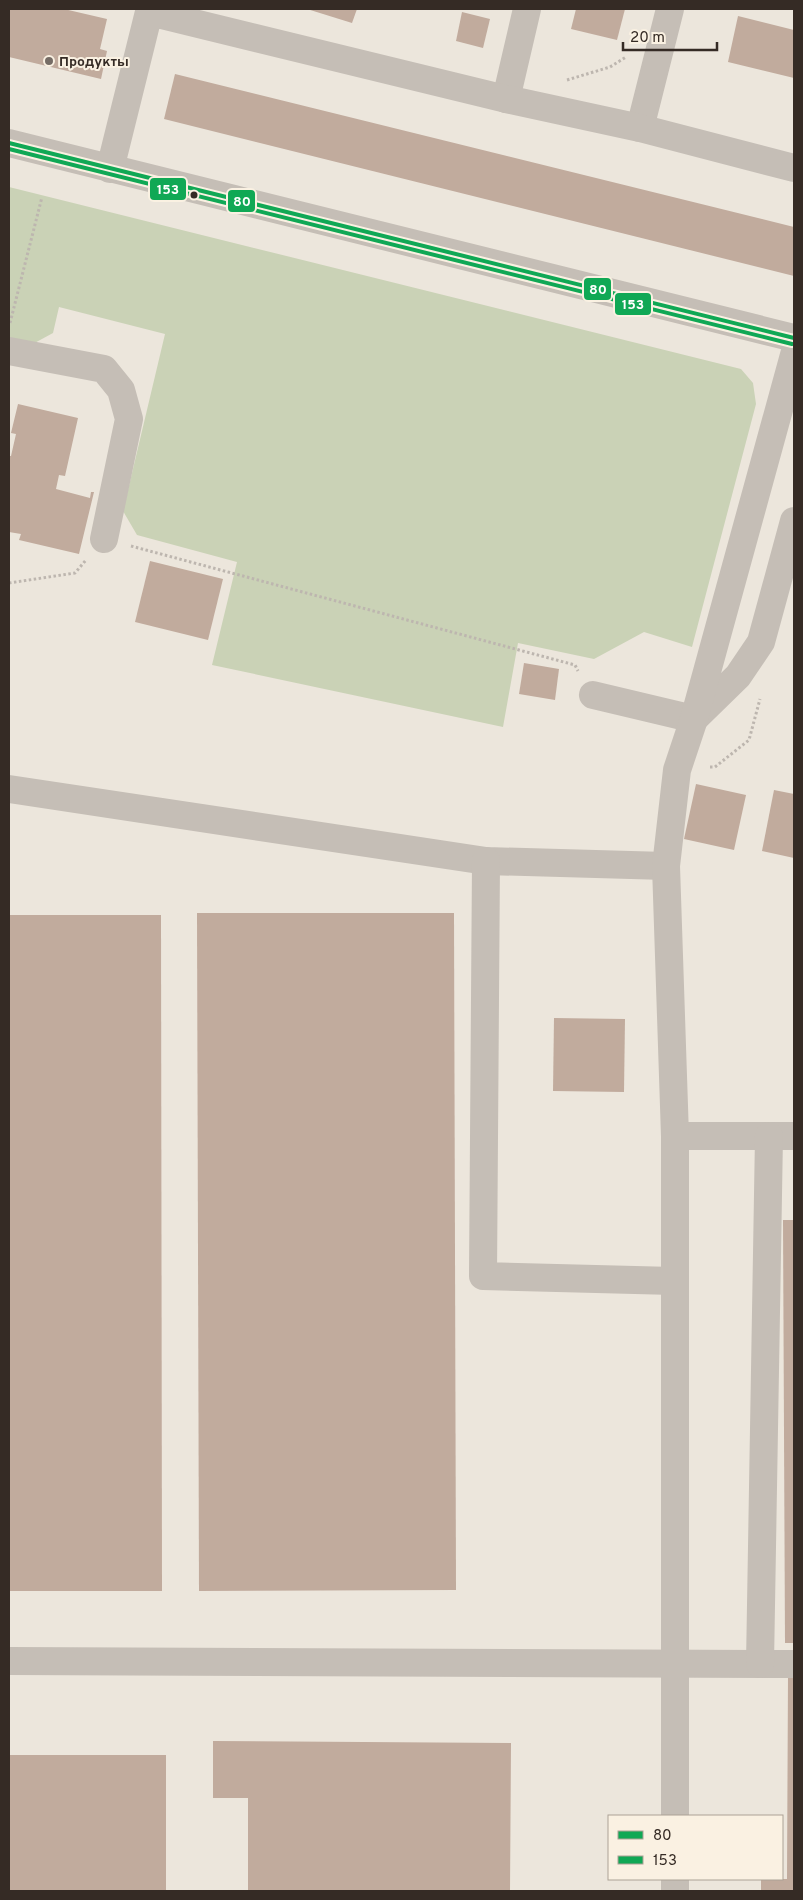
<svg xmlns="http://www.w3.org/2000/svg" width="803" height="1900" viewBox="0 0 803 1900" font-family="Overpass,sans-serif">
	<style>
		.green { fill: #cad2b6 }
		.building { fill: #c1ab9d }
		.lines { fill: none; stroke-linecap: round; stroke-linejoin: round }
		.path { stroke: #bdb6af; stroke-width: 3; stroke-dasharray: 2.5 2.5; stroke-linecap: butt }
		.minor { stroke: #c5beb6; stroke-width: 28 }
		.bus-1-casing { stroke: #faf1e2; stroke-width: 8 }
		.bus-2-casing { stroke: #faf1e2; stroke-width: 8 }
		.bus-1 { stroke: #10a855; stroke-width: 4 }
		.bus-2 { stroke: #10a855; stroke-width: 4 }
		.poi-dot { fill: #756c65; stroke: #faf1e2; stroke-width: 2 }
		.bus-dot { fill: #352b25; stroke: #faf1e2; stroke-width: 2 }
		.labels { text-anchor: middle; stroke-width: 4; stroke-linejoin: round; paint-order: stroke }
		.poi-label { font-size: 14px; font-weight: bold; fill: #352b25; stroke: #faf1e2; text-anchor: start }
		.line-badge { stroke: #faf1e2; stroke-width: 2 }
		.badge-label { font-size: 14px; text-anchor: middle; font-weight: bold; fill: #fff }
	</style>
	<rect width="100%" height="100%" fill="#ece6dc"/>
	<!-- green -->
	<path class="green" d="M9,187L741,369L753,383L756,404L692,647L644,632L594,659L518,643L503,727L212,665L237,562L137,535L123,511L165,334L59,307L53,333L29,346L9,341Z"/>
	<!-- building -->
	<g class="building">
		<path d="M9,9H64L107,19L100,49L107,51L101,79L9,57Z"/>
		<path d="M307,9H357L352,23Z"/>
		<path d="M576,9H625L617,40L571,29Z"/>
		<path d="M462,12L490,19L483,48L456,41Z"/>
		<path d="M738,16L794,30V78L728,62Z"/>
		<path d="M175,74L794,227V276L164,119Z"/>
		<path d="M18,404L78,418L65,476L59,475L56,489L90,498L91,492H94L79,554L19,540L21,534L9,532V456H11L16,434L11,433Z"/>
		<path d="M150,561L223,579L208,640L135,622Z"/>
		<path d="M524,663L559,669L555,700L519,694Z"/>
		<path d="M696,784L746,795L734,850L684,839Z"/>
		<path d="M774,790L794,794V858L762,851Z"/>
		<path d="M197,913H454L456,1590L199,1591Z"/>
		<path d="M9,915H161L162,1591H9Z"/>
		<path d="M554,1018L625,1019L624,1092L553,1091Z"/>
		<path d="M783,1220H794V1643H785Z"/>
		<path d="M788,1675H794V1891H761V1879H787Z"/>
		<path d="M213,1741L511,1743L510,1891H248V1798H213Z"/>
		<rect x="9" y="1755" width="157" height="136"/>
	</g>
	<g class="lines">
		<!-- path -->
		<g class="path">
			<path d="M567,80L610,67L626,57"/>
			<path d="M10,323L42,197"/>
			<path d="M131,546L575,665L578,671"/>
			<path d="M9,583L75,573L86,560"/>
			<path d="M710,767H715L749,740L760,699"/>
		</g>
		<!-- minor -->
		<g class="minor">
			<path d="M506,99L527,9"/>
			<path d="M640,128L670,9"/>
			<path d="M9,143L794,338"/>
			<path d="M110,169L149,12L506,99L640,128L794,168"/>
			<path d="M9,351L104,369L121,390L129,419L104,539"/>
			<path d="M593,695L694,719"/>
			<path d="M695,718L738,676L761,642L794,521"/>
			<path d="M9,789L486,861L666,866"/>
			<path d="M486,861L483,1276L674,1281"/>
			<path d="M675,1136H794"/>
			<path d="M9,1661L794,1664"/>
			<path d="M760,1664L769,1136"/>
			<path d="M675,1816V1136L666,866L677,770L694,719L794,355"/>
			<path d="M675,1879V1891"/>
		</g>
		<!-- bus-1 casing -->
		<g class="bus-1-casing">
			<path id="bus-1" d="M9,143L794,338"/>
		</g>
		<!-- bus-2 casing -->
		<g class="bus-2-casing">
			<path id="bus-2" d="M9,149L792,344"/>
		</g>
		<!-- bus-1 -->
		<use href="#bus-1" class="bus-1"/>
		<!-- bus-2 -->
		<use href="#bus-2" class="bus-2"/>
	</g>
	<!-- markers -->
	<circle class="poi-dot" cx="49" cy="61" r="5"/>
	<circle class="bus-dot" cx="194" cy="195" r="4.5"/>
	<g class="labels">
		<!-- poi labels -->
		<g class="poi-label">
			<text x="59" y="66">Продукты</text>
		</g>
	</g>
	<g class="line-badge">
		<rect x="149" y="177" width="38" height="24" rx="5" fill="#10a855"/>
		<rect x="227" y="189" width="29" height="24" rx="5" fill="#10a855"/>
		<rect x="583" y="277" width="29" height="24" rx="5" fill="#10a855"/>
		<rect x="614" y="292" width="38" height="24" rx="5" fill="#10a855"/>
	</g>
	<g class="badge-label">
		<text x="168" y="194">153</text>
		<text x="242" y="206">80</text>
		<text x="598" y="294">80</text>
		<text x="633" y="309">153</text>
	</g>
	<!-- border -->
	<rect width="803" height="1900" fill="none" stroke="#352b25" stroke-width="20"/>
	<!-- legend -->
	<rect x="608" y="1815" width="175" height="65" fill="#faf1e2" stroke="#aba296"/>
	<rect x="618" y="1831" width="25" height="8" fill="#10a855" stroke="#aba296"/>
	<text x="653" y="1840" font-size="15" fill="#352b25">80</text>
	<rect x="618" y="1856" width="25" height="8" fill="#10a855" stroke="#aba296"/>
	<text x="653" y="1865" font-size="15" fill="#352b25">153</text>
	<!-- scale -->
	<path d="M623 42v8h94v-8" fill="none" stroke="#352b25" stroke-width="2.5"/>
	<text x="630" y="42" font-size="15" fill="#352b25" stroke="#faf1e2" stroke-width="4" paint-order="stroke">20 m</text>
</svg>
